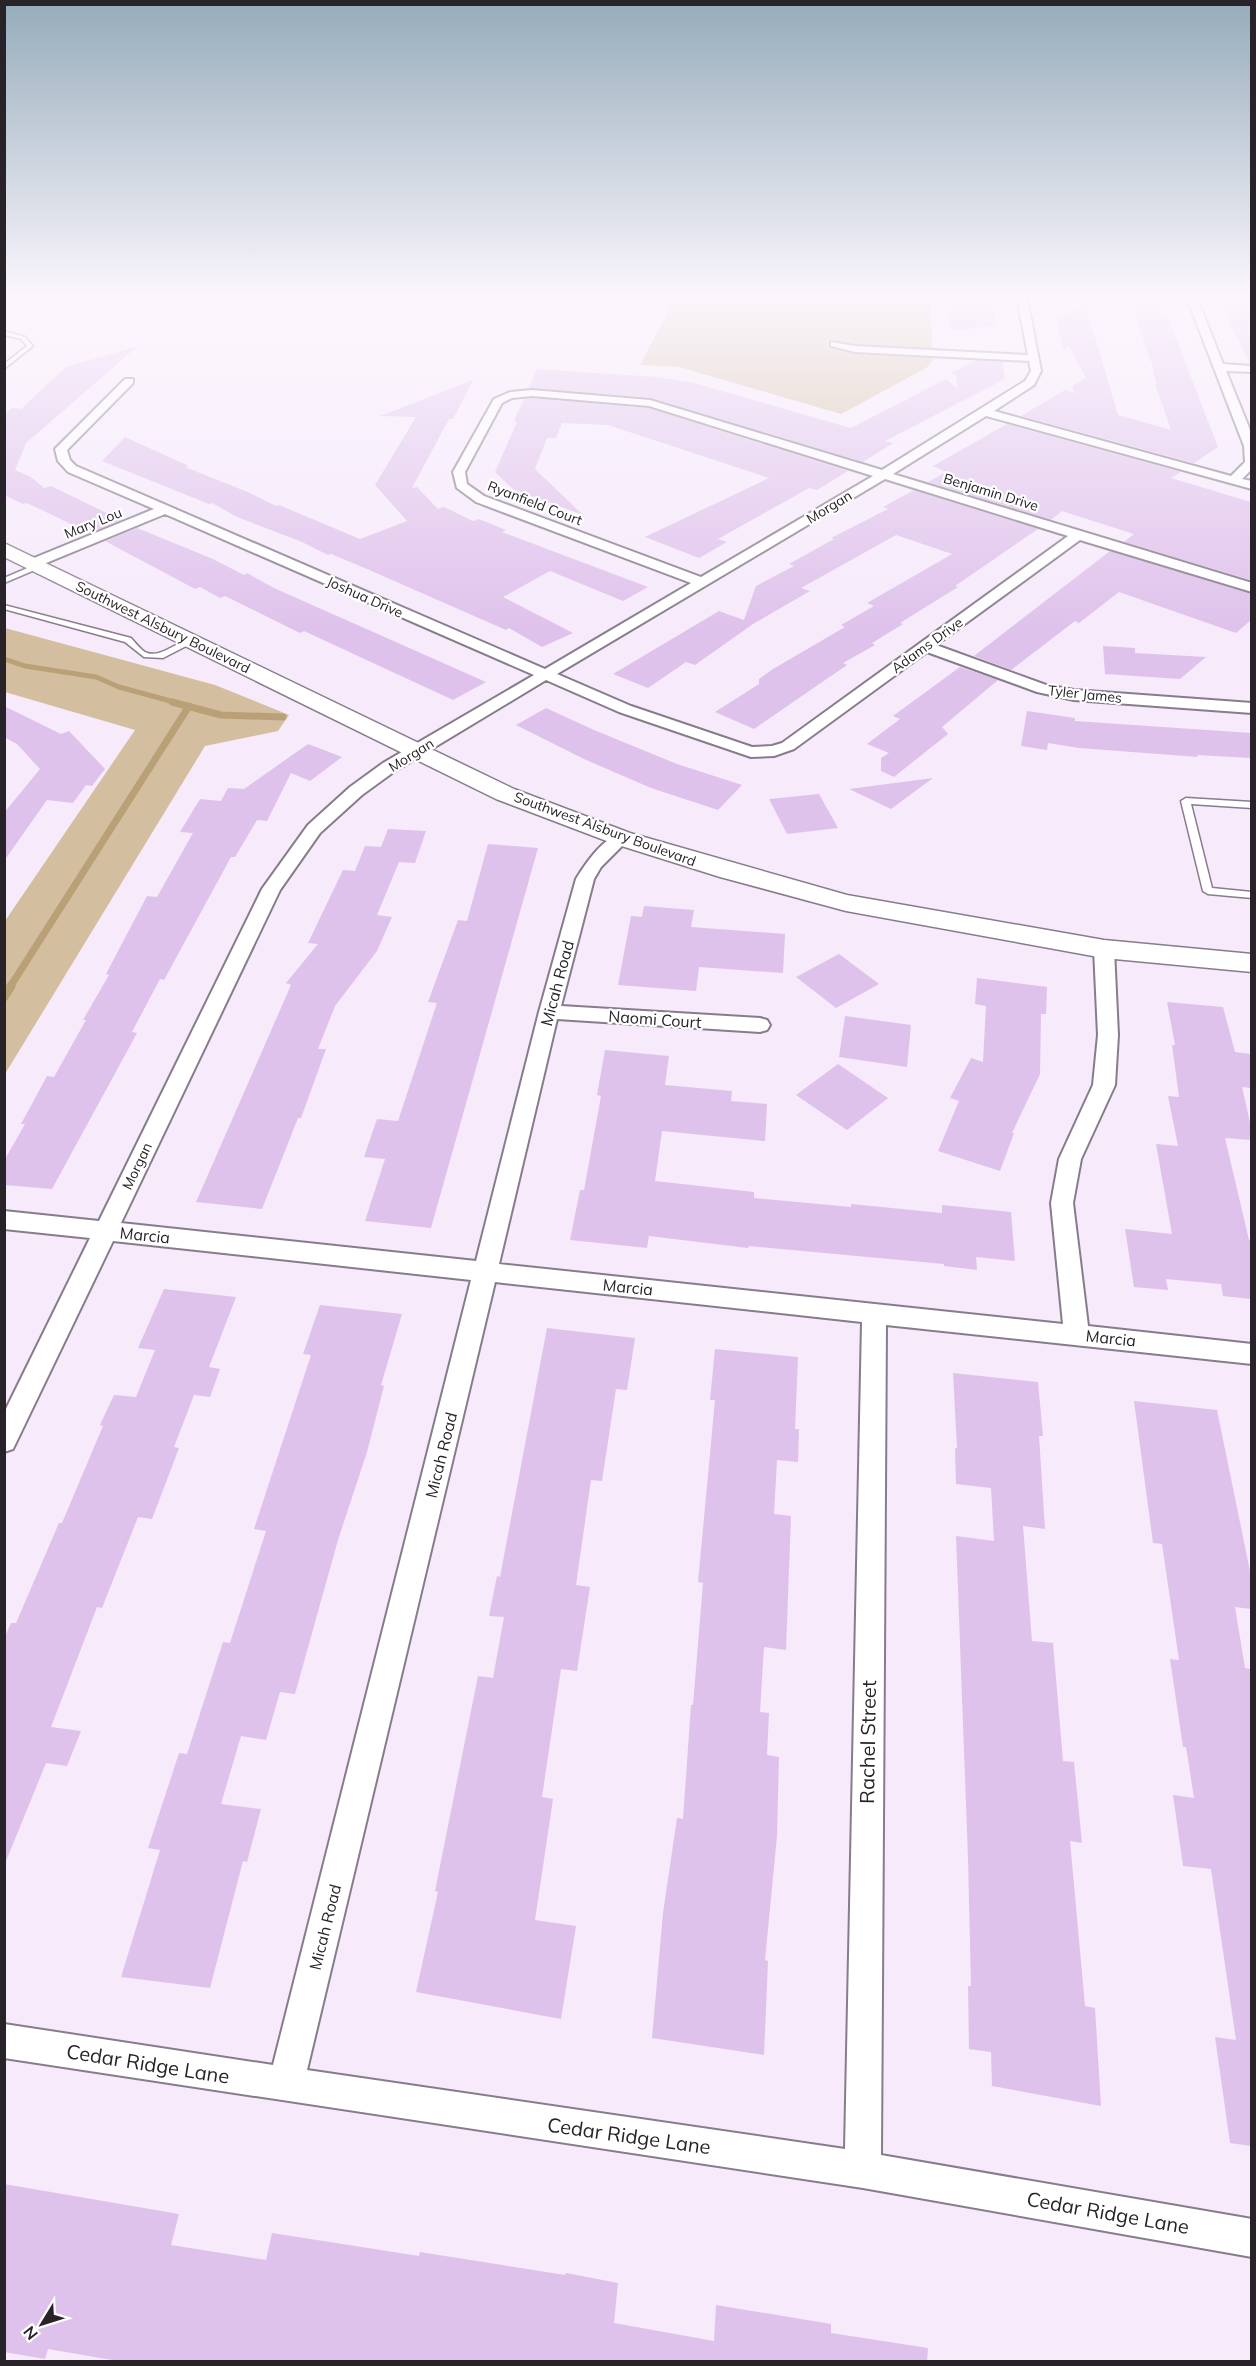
<svg xmlns="http://www.w3.org/2000/svg" width="1256" height="2366" viewBox="0 0 1256 2366" font-family="Mulish,sans-serif">
	<style>
		.green { fill: #d3bf9f }
		.lines { fill: none; stroke-linecap: round; stroke-linejoin: round }
		.stream-far2 { stroke: #baa076; stroke-width: 5 }
		.stream-far1 { stroke: #baa076; stroke-width: 7 }
		.stream { stroke: #baa076; stroke-width: 9 }
		.building { fill: #dfc2eb }
		.lane-casing { stroke: #877c8b; stroke-width: 3 }
		.street-casing { stroke: #877c8b; stroke-width: 4 }
		.secondary-casing { stroke: #877c8b; stroke-width: 3 }
		.lane { fill: #fff; fill-rule: evenodd }
		.street { fill: #fff; fill-rule: evenodd }
		.secondary { fill: #fff; fill-rule: evenodd }
		.labels { text-anchor: middle; stroke-width: 4.5; stroke-linejoin: round; paint-order: stroke }
		.far-street-label { font-size: 14px; fill: #272329; stroke: #fff }
		.street-label { font-size: 16px; fill: #272329; stroke: #fff }
		.near-street-label { font-size: 20px; fill: #272329; stroke: #fff }
	</style>
	<rect width="100%" height="100%" fill="#f6eafb"/>
	<!-- green -->
	<g class="green">
		<path d="M675,298H930L933,361L926,368L841,414L679,367L640,365Z"/>
		<path d="M5,628L215,685L289,715L278,731L205,746L5,1074V921L135,730L5,692Z"/>
	</g>
	<g class="lines">
		<!-- stream-far2 -->
		<path class="stream-far2" d="M4,659L25,666L96,677L119,687L178,703"/>
		<!-- stream-far1 -->
		<g class="stream-far1">
			<path d="M172,702L221,715L283,717"/>
			<path d="M10,987L189,706"/>
		</g>
		<!-- stream -->
		<path class="stream" d="M4,997L11,986"/>
	</g>
	<!-- building -->
	<g class="building">
		<path d="M946,298H991L996,326L951,331Z"/>
		<path d="M1129,298H1160L1175,336L1218,447L1194,463L1021,416L1065,390L1074,393L1072,386L1086,378L1069,346L1063,349L1056,319L1085,304L1118,415L1171,430L1155,384H1157L1152,370H1154Z"/>
		<path d="M1217,298H1251V364H1250Z"/>
		<path d="M138,346L26,443L15,470L31,477L44,488L51,486L121,520L90,533L27,503L23,504L4,495V415L12,408L21,409L66,367Z"/>
		<path d="M976,361L1002,362L1005,379L885,441L893,443L863,462L651,398L529,388L537,369L657,377L694,383L851,428L946,379L958,389L956,375L951,373Z"/>
		<path d="M473,380L453,419H449L412,488L417,487L438,509L444,507L473,521L479,519L506,530L502,532L648,587L623,601L550,571L503,597L573,633L542,647L509,628L506,630L367,569L331,554L328,555L302,542L237,517L212,503L209,504L102,461L125,437L189,466L185,467L250,493L276,506L279,505L360,539L407,521L375,485L416,417L380,416Z"/>
		<path d="M532,398L649,408L848,471L817,490L809,488L718,539L727,542L699,558L645,537L769,478L608,425L562,423L556,438H547L535,469L583,515L513,489L495,472L517,422L514,421L524,399Z"/>
		<path d="M1007,424L1181,472L1171,478L1251,502V580L1124,542L1134,534L1062,511L1051,520L928,482L946,472L933,466Z"/>
		<path d="M914,490L1038,529L955,586L958,587L900,623L903,624L872,643L875,645L843,663L847,665L754,729L715,712L759,684V679L773,669L845,627L841,625L874,606L867,603L952,554L896,535L801,588L810,591L753,624L695,665L686,662L648,688L613,674L719,611L744,620L756,586L794,566L789,564L834,539L831,538L888,509L883,507Z"/>
		<path d="M137,528L213,559L244,575L247,573L274,588L486,682L453,700L304,631L300,633L225,596L220,598L200,587L195,589L105,541Z"/>
		<path d="M1110,551L1251,594V620L1236,633L1119,592L1079,623L1075,621L1011,670L974,656Z"/>
		<path d="M1103,646L1135,648V653L1206,657L1180,679L1105,674Z"/>
		<path d="M960,667L998,680L942,727L948,734L894,777L881,771V758L889,753L867,744L900,719L893,716Z"/>
		<path d="M4,706L61,734L69,731L105,769L92,786L86,785L73,803L47,800L4,861V813L40,769L17,744L4,737Z"/>
		<path d="M546,708L594,730L677,764L742,785L718,810L651,788L584,759L516,725Z"/>
		<path d="M1027,711L1075,718V721L1251,733V758L1197,755L1198,757L1079,748L1048,743L1047,750L1021,746Z"/>
		<path d="M308,744L342,757L310,781L291,773L267,821L257,820L235,857H231L164,980L160,979L132,1032L137,1033L52,1189L4,1185V1161L25,1124H21L47,1076L54,1077L86,1020H83L109,975L106,974L147,896L157,897L193,833L180,832L200,799L221,801L228,788L244,789Z"/>
		<path d="M933,778L891,809L849,789Z"/>
		<path d="M819,794L838,828L787,834L769,799Z"/>
		<path d="M388,829L426,831L415,863L399,862L377,915L392,917L377,951L335,1006L318,1049H326L301,1118H298L262,1209L196,1202L291,985L286,983L318,944L308,943L343,870L355,871L365,846L381,847Z"/>
		<path d="M488,844L538,848L431,1228L365,1221L385,1159L364,1157L377,1119L398,1121L437,1003L428,1002L458,920L467,921Z"/>
		<path d="M644,906L694,910L691,927L785,934L783,973L699,967L696,991L618,985L631,916L642,917Z"/>
		<path d="M839,954L879,984L836,1008L796,977Z"/>
		<path d="M977,978L1047,987L1046,1014H1041L1040,1074L1012,1133H1014L1000,1171L938,1151L959,1101L950,1098L971,1058L983,1062L986,1006L975,1004Z"/>
		<path d="M1167,1002L1223,1007L1235,1052L1251,1054V1088L1242,1087L1251,1127V1140L1225,1138L1249,1240H1251V1299L1223,1296L1221,1284L1166,1279L1168,1290L1134,1287L1125,1229L1172,1234L1156,1144L1178,1146L1168,1096L1179,1097L1172,1045H1175Z"/>
		<path d="M845,1016L911,1025L907,1067L839,1057Z"/>
		<path d="M605,1050L669,1056L665,1085L732,1091L731,1101L767,1104L765,1141L662,1131L655,1181L754,1192V1198L851,1207V1204L942,1213V1205L1011,1212L1015,1261L976,1257L977,1270L944,1266V1264L749,1246L748,1248L649,1236L647,1248L570,1240L580,1190H584L601,1096L597,1095Z"/>
		<path d="M838,1064L888,1098L847,1130L796,1095Z"/>
		<path d="M164,1289L236,1297L209,1367L220,1369L210,1397L194,1395L174,1447L179,1448L152,1519L138,1517L102,1608L97,1607L51,1727L81,1731L67,1766L46,1763L4,1866V1639L11,1623H16L59,1523H62L103,1426L100,1425L114,1395L136,1397L155,1350L138,1348Z"/>
		<path d="M320,1305L402,1314L381,1385L384,1386L367,1452L338,1540L295,1694L280,1692L266,1740L241,1736L221,1804L261,1809L247,1862L243,1861L210,1988L121,1977L160,1850L148,1848L179,1753L187,1754L223,1642L230,1643L266,1531L254,1529L311,1355L303,1354Z"/>
		<path d="M547,1328L635,1338L627,1390L616,1389L602,1481L591,1480L576,1585L590,1587L577,1671L561,1669L542,1797L553,1799L535,1920L576,1926L561,2019L416,1992L438,1892L435,1891L478,1676L493,1678L504,1617L489,1616L497,1576L500,1577Z"/>
		<path d="M715,1349L798,1357L795,1429H799L798,1462L777,1460L774,1514L791,1516L786,1650L764,1647L760,1712L769,1713L767,1755L779,1757L777,1836L765,1960L768,1961L764,2055L652,2038L663,1913L677,1818L683,1819L691,1705H693L703,1583L698,1582L715,1400H710Z"/>
		<path d="M953,1373L1038,1382L1043,1436H1039L1045,1529L1023,1526L1032,1641L1053,1643L1063,1761L1074,1762L1082,1843L1070,1841L1085,2006L1095,2008L1101,2106L992,2086L991,2052L969,2049L968,1986H971L968,1858L956,1536L994,1541L991,1488L956,1484L955,1448H957Z"/>
		<path d="M1134,1401L1217,1410L1251,1576V1609L1235,1607L1245,1668L1251,1669V2146L1230,2143L1215,2037L1236,2040L1211,1869L1183,1866L1173,1795L1194,1798L1186,1747H1183L1170,1659L1179,1660L1162,1544L1153,1543Z"/>
		<path d="M4,2184L179,2214L171,2245L266,2260L272,2233L419,2256L420,2252L565,2275L566,2273L618,2283L614,2323L714,2341L716,2305L831,2324V2333L928,2348L927,2361H118L48,2349L45,2359L4,2352Z"/>
	</g>
	<g class="lines">
		<!-- lane casing -->
		<g class="lane-casing">
			<g id="lane">
				<path d="M4,331L25,337L33,346L4,369V364L27,346L21,339L4,335Z"/>
				<path d="M37,564L44,566L4,583V578Z"/>
				<path d="M4,605L131,638C135,642 140,649 145,652C162,661 183,634 196,641L163,658L144,657L125,642L4,609Z"/>
				<path d="M1186,798L1252,802V808L1191,804L1212,888L1252,892V898L1208,894L1203,891L1181,801Z"/>
			</g>
		</g>
		<!-- street casing -->
		<g class="street-casing">
			<path id="street" d="M1017,298H1027L1041,371L1034,385L994,411L1231,476L1245,462L1244,446L1187,298H1197L1223,364L1252,366V372L1226,371L1252,435V469L1242,479L1252,481V489L986,416L893,474L1252,583V592L1080,540L936,645L1046,685L1074,690L1252,703V713L1074,700L1037,692L927,652L794,749L774,756L751,757L619,712L546,680L395,771L362,795L320,833L280,890L121,1223L476,1261L539,1012L576,879C585,864 608,830 627,834L630,838L601,867L594,879L561,1006L760,1018L767,1020L770,1025L767,1030L760,1032L557,1019L499,1264L1063,1324L1051,1203L1059,1159L1093,1085L1098,1035L1094,949L1097,945L1104,943L1111,945L1114,949L1118,1035L1115,1085L1081,1159L1073,1203L1088,1326L1252,1344V1364L886,1325L881,2155L1252,2219V2257L863,2188L4,2058V2024L273,2065L471,1280L113,1241L13,1449L4,1452V1413L90,1238L4,1229V1211L99,1221L262,889L308,825L350,787L383,763L534,675L165,514L39,566H29L27,563L29,560L154,509L68,472L58,461L55,449L125,379H133V383L67,450L70,460L76,466L545,669L691,583L476,502L457,488L453,472L494,399L510,392L532,390L650,400L882,470L1025,381L1031,371L1029,361L855,352L831,346V342L855,346L1028,355ZM532,396L649,406L873,476L701,577L484,496L467,484L465,472L502,403L512,398ZM885,479L1068,536L782,743L772,746L752,747L631,706L557,674ZM495,1282L862,1322L845,2149L307,2070Z"/>
		</g>
		<!-- secondary casing -->
		<g class="secondary-casing">
			<path id="secondary" d="M4,543L514,789L630,833L847,895L1104,940L1252,954V972L1104,958L846,911L720,877L612,843L496,799L4,557Z"/>
		</g>
		<!-- lane -->
		<use href="#lane" class="lane"/>
		<!-- street -->
		<use href="#street" class="street"/>
		<!-- secondary -->
		<use href="#secondary" class="secondary"/>
	</g>
	<!-- sky -->
	<linearGradient id="sky" x2="0" y2="1"><stop stop-color="#95acba"/><stop offset="0.47" stop-color="#fbf6fd"/><stop offset="1" stop-color="#fbf6fd" stop-opacity="0"/></linearGradient>
	<rect width="1256" height="629" fill="url(#sky)"/>
	<g class="labels">
		<!-- far-street labels -->
		<g class="far-street-label">
			<text transform="translate(991 492) rotate(17)" y="5">Benjamin Drive</text>
			<text transform="translate(535 503) rotate(21)" y="5">Ryanfield Court</text>
			<text transform="translate(829 507) rotate(-31)" y="5">Morgan</text>
			<text transform="translate(93 523) rotate(-22)" y="5">Mary Lou</text>
			<text transform="translate(365 597) rotate(24)" y="5">Joshua Drive</text>
			<text transform="translate(163 627) rotate(26)" y="5">Southwest Alsbury Boulevard</text>
			<text transform="translate(927 645) rotate(-36)" y="5">Adams Drive</text>
			<text transform="translate(1085 694) rotate(6)" y="5">Tyler James</text>
			<text transform="translate(411 755) rotate(-32)" y="5">Morgan</text>
			<text transform="translate(605 829) rotate(20)" y="5">Southwest Alsbury Boulevard</text>
			<text transform="translate(137 1166) rotate(-64)" y="5">Morgan</text>
		</g>
		<!-- street labels -->
		<g class="street-label">
			<text transform="translate(557 983) rotate(-75)" y="6">Micah Road</text>
			<text transform="translate(655 1019) rotate(4)" y="6">Naomi Court</text>
			<text transform="translate(145 1235) rotate(6)" y="6">Marcia</text>
			<text transform="translate(628 1287) rotate(6)" y="6">Marcia</text>
			<text transform="translate(1111 1338) rotate(6)" y="6">Marcia</text>
			<text transform="translate(441 1455) rotate(-76)" y="6">Micah Road</text>
			<text transform="translate(325 1927) rotate(-76)" y="6">Micah Road</text>
		</g>
		<!-- near-street labels -->
		<g class="near-street-label">
			<text transform="translate(868 1742) rotate(-89)" y="7">Rachel Street</text>
			<text transform="translate(148 2064) rotate(9)" y="7">Cedar Ridge Lane</text>
			<text transform="translate(629 2136) rotate(8)" y="7">Cedar Ridge Lane</text>
			<text transform="translate(1108 2213) rotate(10)" y="7">Cedar Ridge Lane</text>
		</g>
	</g>
	<!-- border -->
	<rect width="1256" height="2366" fill="none" stroke="#272329" stroke-width="12"/>
	<!-- north arrow -->
	<g transform="translate(42 2324) rotate(232)" stroke="#ffffff" stroke-width="4.5" paint-order="stroke">
	<path d="M0-4.5L10 22L0 15L-10 22Z" fill="#272329"/>
	<text y="-9" font-size="16" font-weight="bold" text-anchor="middle" fill="#272329">N</text>
	</g>
</svg>
